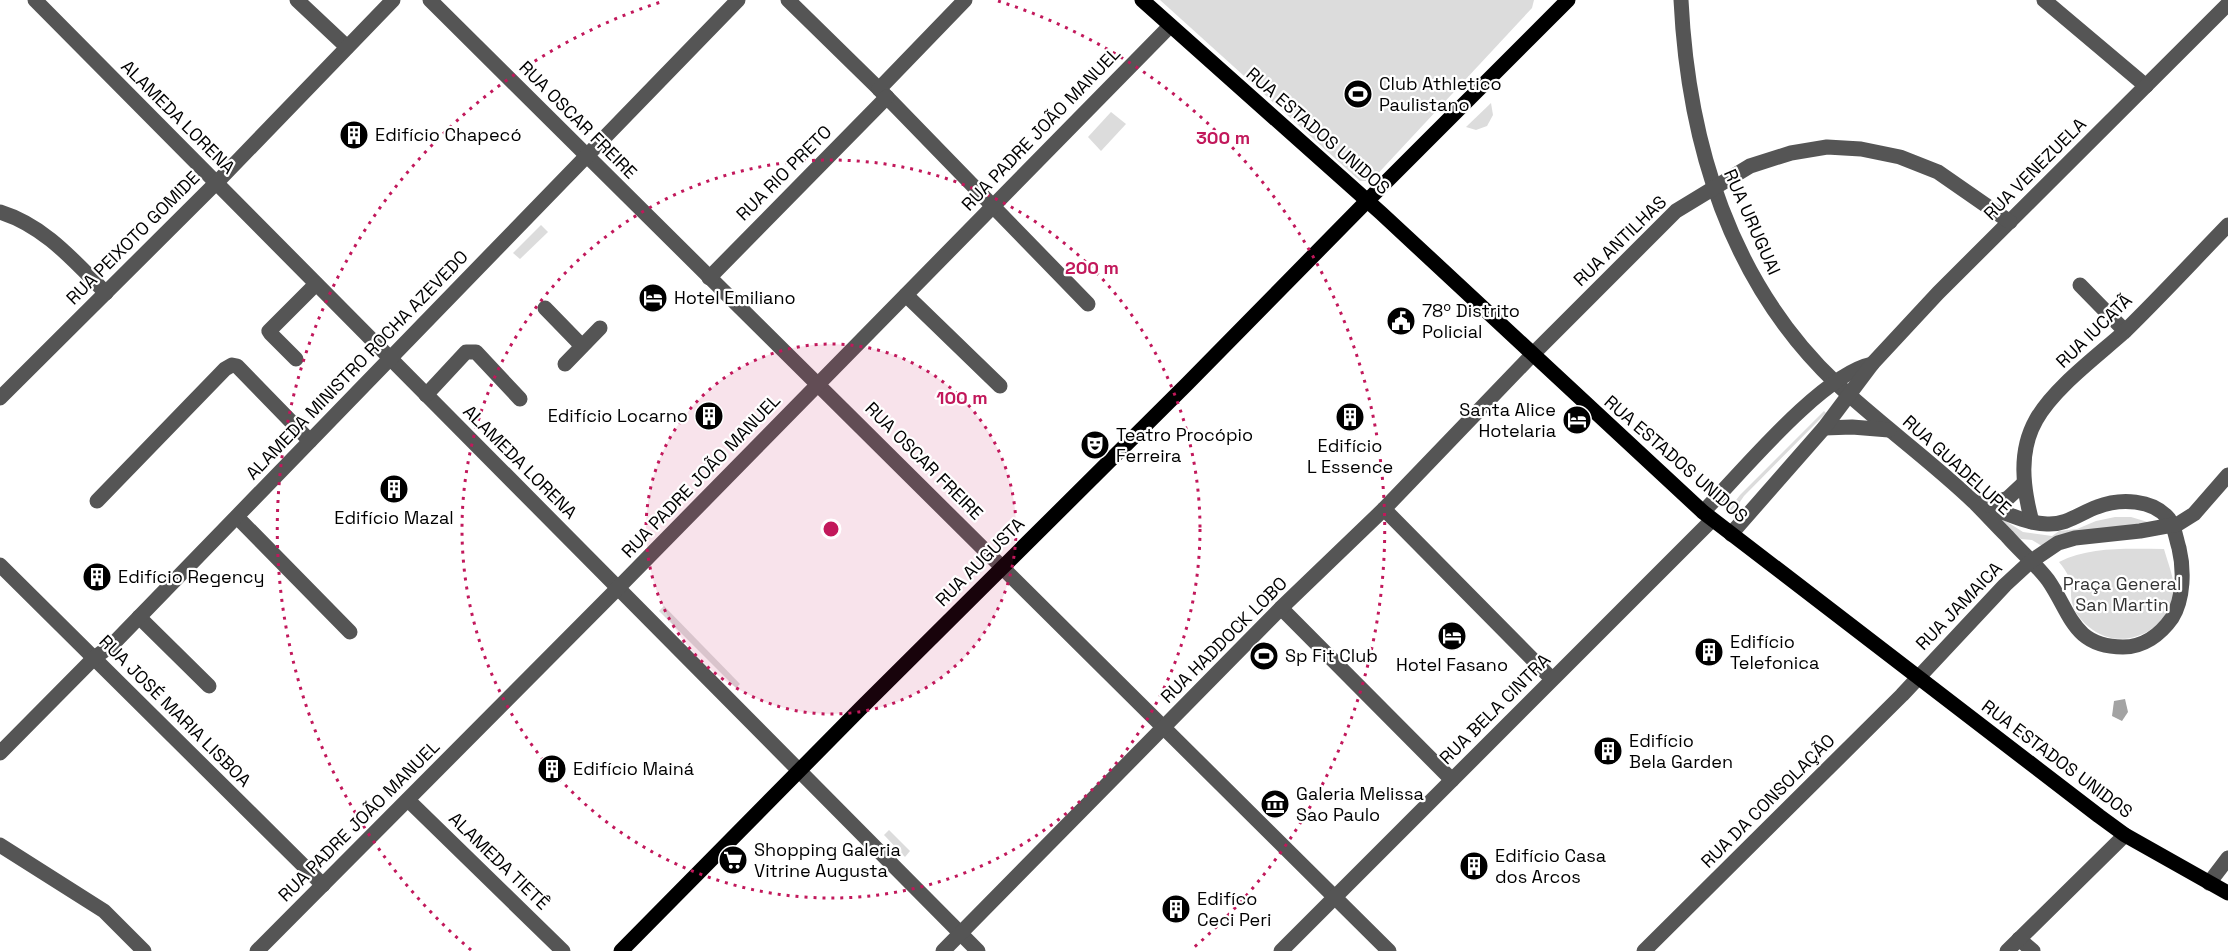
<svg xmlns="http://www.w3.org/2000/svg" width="2228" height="951" viewBox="0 0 2228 951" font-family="'Space Grotesk',sans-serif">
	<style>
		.green { fill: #dcdcdc }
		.water { fill: #a3a3a3 }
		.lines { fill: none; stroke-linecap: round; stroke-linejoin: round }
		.minor { stroke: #555; stroke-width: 15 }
		.major { stroke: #000; stroke-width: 15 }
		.ring { fill: none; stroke: #c2185b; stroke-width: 3; stroke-dasharray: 3 6 }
		.labels { text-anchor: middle; stroke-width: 4.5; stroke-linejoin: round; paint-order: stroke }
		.poi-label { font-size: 18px; fill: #000; stroke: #fff; text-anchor: start }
		.street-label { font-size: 18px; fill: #000; stroke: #fff }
		.park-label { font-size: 18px; fill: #333; stroke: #fff }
		.centre { fill: #c2185b; stroke: #fff; stroke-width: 3 }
		.ring-label { font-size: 18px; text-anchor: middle; font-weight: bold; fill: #c2185b; stroke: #fff; stroke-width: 4.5; stroke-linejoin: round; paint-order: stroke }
	</style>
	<rect width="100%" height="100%" fill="#fff"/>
	<!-- green -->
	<g class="green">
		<path d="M1160,0H1534L1532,8L1371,181H1360Z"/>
		<path d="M1491,103L1493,115L1487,126L1476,130L1466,127Z"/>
		<path d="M1111,112L1126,124L1101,151L1088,137Z"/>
		<path d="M541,225L548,232L520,259L513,253Z"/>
		<path d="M450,259L458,268L438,289L430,281L446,269V263Z"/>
		<path d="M1824,411L1826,413L1744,496L1733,512L1729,509L1740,495Z"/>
		<path d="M2115,517H2131L2151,523L2042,546L2032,540L2021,539L1998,523L2001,518L2023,532L2052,536L2059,531L2077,529L2096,521Z"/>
		<path d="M2164,549C2168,564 2177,583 2173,599C2163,635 2118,652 2089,627C2079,619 2072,609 2071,596C2071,590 2071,584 2069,578C2067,572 2063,567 2059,562C2090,546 2130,549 2164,549Z"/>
		<path d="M664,606L740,684L736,688L659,611Z"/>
		<path d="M889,830L910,851L905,857L884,835Z"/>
	</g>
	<!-- water -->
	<path class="water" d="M2125,699L2128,712L2122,721L2112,716L2114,701Z"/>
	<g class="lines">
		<!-- minor -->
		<g class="minor">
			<path d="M35,0L978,951"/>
			<path d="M297,0L347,47"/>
			<path d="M430,0L1389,951"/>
			<path d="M788,0L879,89L1088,304"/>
			<path d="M1681,0C1688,143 1730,283 1837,384C1881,425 1930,460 1974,502C1985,513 1996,525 2007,536C2020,551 2036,564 2048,580C2071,613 2073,647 2123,647C2143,647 2160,635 2172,618C2184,598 2184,569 2179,548C2176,539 2175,527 2169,519C2153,499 2120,498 2097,507C2080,513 2067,525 2047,524C2021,523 1997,508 1973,501"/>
			<path d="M2044,0L2146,86"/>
			<path d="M879,89L965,0"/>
			<path d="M0,212C45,226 74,261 106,293"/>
			<path d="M709,278L887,97"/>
			<path d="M2080,285L2125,331"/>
			<path d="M906,295L1000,386"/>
			<path d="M545,308L582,346"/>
			<path d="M296,359L271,334L269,331L316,284"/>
			<path d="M565,364L600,328"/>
			<path d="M426,395L466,352H476L520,399"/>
			<path d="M0,398L222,177L393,0"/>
			<path d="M1824,428L1852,427L1889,430"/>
			<path d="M97,501L225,369L232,365L237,366L310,441"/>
			<path d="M1988,505L2008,498L2023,484"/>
			<path d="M1384,509L1552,679"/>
			<path d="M1703,512C1740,474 1822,374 1872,364"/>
			<path d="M237,517L350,632"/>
			<path d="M2032,522C2023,488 2018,452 2036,420C2053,389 2096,357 2123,333C2159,298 2193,261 2228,225"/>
			<path d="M1731,534L1824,428L1872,364L1938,293L2228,4"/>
			<path d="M0,565L323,885"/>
			<path d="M1281,608L1452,780"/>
			<path d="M139,617L209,686"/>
			<path d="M0,753L94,658L112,645L738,0"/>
			<path d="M408,800L563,951"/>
			<path d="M0,845L104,911L144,951"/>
			<path d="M2209,883L2228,858"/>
			<path d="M2019,939L2033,951"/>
			<path d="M257,951L617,589L1170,26"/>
			<path d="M943,951L1281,608L1384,509L1532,355L1676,211L1750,166L1791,153L1827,147L1861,149L1900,157L1938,172L2010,222"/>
			<path d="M1281,951L1712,520"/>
			<path d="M1644,951L1902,695L2005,585L2030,562L2058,543L2075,538L2140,531L2178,524L2194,514L2228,475"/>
			<path d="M2007,951L2125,835"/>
		</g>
		<!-- major -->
		<g class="major">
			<path d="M1142,0L1381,213L1703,512L2099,816L2125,835L2228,893"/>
			<path d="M621,951L862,707L1187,384L1367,201L1568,0"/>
		</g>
	</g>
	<!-- distance rings -->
	<circle cx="831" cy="529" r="185" fill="#c2185b" fill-opacity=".12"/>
	<g class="ring">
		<circle cx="831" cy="529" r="185"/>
		<circle cx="831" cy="529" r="369"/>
		<path d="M471 950A554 554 0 0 1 664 1M998 1A554 554 0 0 1 1191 950"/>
	</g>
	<!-- icons -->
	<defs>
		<g id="stadium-disc" transform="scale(1.5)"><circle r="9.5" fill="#000" stroke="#fff"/><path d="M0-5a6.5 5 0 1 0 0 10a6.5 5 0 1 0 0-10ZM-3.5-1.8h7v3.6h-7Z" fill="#fff"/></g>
		<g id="building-disc" transform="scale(1.5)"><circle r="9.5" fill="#000" stroke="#fff"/><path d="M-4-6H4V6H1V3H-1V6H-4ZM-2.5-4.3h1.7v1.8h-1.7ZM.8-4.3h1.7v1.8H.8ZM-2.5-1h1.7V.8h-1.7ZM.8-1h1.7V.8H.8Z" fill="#fff"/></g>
		<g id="hotel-disc" transform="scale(1.5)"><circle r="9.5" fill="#000" stroke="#fff"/><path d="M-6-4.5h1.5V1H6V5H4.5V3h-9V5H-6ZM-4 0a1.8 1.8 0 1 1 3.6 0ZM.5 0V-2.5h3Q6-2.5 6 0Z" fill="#fff"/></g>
		<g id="civic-disc" transform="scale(1.5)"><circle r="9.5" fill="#000" stroke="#fff"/><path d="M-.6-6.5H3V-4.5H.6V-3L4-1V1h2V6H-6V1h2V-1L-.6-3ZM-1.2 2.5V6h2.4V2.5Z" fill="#fff"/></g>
		<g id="theatre-disc" transform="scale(1.5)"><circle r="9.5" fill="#000" stroke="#fff"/><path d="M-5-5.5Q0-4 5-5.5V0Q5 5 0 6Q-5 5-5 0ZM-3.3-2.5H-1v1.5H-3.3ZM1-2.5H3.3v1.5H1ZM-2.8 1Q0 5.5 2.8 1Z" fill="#fff"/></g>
		<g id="museum-disc" transform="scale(1.5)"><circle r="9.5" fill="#000" stroke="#fff"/><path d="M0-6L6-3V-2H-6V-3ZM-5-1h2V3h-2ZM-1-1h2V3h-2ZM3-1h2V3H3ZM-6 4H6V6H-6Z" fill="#fff"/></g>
		<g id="supermarket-disc" transform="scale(1.5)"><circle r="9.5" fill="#000" stroke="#fff"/><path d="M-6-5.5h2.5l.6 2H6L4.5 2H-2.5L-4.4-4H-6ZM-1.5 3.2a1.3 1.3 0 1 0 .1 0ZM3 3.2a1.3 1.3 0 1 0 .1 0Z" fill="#fff"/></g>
	</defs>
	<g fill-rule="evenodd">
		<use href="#stadium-disc" x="1358" y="94"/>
		<use href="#building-disc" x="354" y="135"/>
		<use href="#hotel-disc" x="653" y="298"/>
		<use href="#civic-disc" x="1401" y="321"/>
		<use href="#building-disc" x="709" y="416"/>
		<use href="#building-disc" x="1350" y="417"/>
		<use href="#hotel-disc" x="1577" y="420"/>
		<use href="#theatre-disc" x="1095" y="445"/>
		<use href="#building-disc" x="394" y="489"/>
		<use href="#building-disc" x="97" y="577"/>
		<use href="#hotel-disc" x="1452" y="636"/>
		<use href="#building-disc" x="1709" y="652"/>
		<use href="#stadium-disc" x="1264" y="656"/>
		<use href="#building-disc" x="1608" y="751"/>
		<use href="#building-disc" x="552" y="769"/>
		<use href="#museum-disc" x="1275" y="804"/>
		<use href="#supermarket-disc" x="733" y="860"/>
		<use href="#building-disc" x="1474" y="866"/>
		<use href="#building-disc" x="1176" y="909"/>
	</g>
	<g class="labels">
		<!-- poi labels -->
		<g class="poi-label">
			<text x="1379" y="90">Club Athletico<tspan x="1379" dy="21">Paulistano</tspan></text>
			<text x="375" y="141">Edifício Chapecó</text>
			<text x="674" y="304">Hotel Emiliano</text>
			<text x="1422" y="317">78º Distrito<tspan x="1422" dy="21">Policial</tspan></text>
			<text x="1556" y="416" text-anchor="end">Santa Alice<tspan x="1556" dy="21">Hotelaria</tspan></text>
			<text x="688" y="422" text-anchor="end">Edifício Locarno</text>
			<text x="1116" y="441">Teatro Procópio<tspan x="1116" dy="21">Ferreira</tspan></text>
			<text x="1350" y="452" text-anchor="middle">Edifício<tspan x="1350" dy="21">L Essence</tspan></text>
			<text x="394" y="524" text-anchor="middle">Edifício Mazal</text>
			<text x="118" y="583">Edifício Regency</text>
			<text x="1730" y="648">Edifício<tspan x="1730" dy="21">Telefonica</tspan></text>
			<text x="1285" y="662">Sp Fit Club</text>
			<text x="1452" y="671" text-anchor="middle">Hotel Fasano</text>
			<text x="1629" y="747">Edifício<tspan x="1629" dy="21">Bela Garden</tspan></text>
			<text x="573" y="775">Edifício Mainá</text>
			<text x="1296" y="800">Galeria Melissa<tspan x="1296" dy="21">Sao Paulo</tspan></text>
			<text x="754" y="856">Shopping Galeria<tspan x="754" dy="21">Vitrine Augusta</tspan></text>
			<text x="1495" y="862">Edifício Casa<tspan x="1495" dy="21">dos Arcos</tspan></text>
			<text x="1197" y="905">Edifíco<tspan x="1197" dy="21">Ceci Peri</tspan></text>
		</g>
		<!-- street labels -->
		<g class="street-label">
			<text transform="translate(178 117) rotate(45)" y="6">ALAMEDA LORENA</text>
			<text transform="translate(578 120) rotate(45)" y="6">RUA OSCAR FREIRE</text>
			<text transform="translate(1041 129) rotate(-46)" y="6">RUA PADRE JOÃO MANUEL</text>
			<text transform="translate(1318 131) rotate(41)" y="6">RUA ESTADOS UNIDOS</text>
			<text transform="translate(2035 169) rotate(-45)" y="6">RUA VENEZUELA</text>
			<text transform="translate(784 173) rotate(-45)" y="6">RUA RIO PRETO</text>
			<text transform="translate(1752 222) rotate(66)" y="6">RUA URUGUAI</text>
			<text transform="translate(133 238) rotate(-45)" y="6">RUA PEIXOTO GOMIDE</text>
			<text transform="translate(1620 241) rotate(-44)" y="6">RUA ANTILHAS</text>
			<text transform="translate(2094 331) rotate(-44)" y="6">RUA IUCATÃ</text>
			<text transform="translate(357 365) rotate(-46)" y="6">ALAMEDA MINISTRO ROCHA AZEVEDO</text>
			<text transform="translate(1676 459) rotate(41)" y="6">RUA ESTADOS UNIDOS</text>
			<text transform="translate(924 461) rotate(45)" y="6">RUA OSCAR FREIRE</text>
			<text transform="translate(520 462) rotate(45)" y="6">ALAMEDA LORENA</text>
			<text transform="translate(1957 465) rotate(42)" y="6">RUA GUADELUPE</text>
			<text transform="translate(701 476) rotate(-46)" y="6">RUA PADRE JOÃO MANUEL</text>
			<text transform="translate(980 562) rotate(-45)" y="6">RUA AUGUSTA</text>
			<text transform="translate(1959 606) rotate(-46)" y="6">RUA JAMAICA</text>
			<text transform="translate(1224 640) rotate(-45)" y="6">RUA HADDOCK LOBO</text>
			<text transform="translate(1495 709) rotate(-45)" y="6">RUA BELA CINTRA</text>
			<text transform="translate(175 711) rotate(45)" y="6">RUA JOSÉ MARIA LISBOA</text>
			<text transform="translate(2057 759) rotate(37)" y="6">RUA ESTADOS UNIDOS</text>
			<text transform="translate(1768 801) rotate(-45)" y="6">RUA DA CONSOLAÇÃO</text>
			<text transform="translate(359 821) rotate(-45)" y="6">RUA PADRE JOÃO MANUEL</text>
			<text transform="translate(499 861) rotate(44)" y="6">ALAMEDA TIETÊ</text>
		</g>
		<!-- park labels -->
		<g class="park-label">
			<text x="2122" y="590">Praça General<tspan x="2122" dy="21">San Martin</tspan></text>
		</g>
	</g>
	<circle cx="831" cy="529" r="9" class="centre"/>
	<g class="ring-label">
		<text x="1223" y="144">300 m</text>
		<text x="1092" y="274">200 m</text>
		<text x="962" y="404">100 m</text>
	</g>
</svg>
